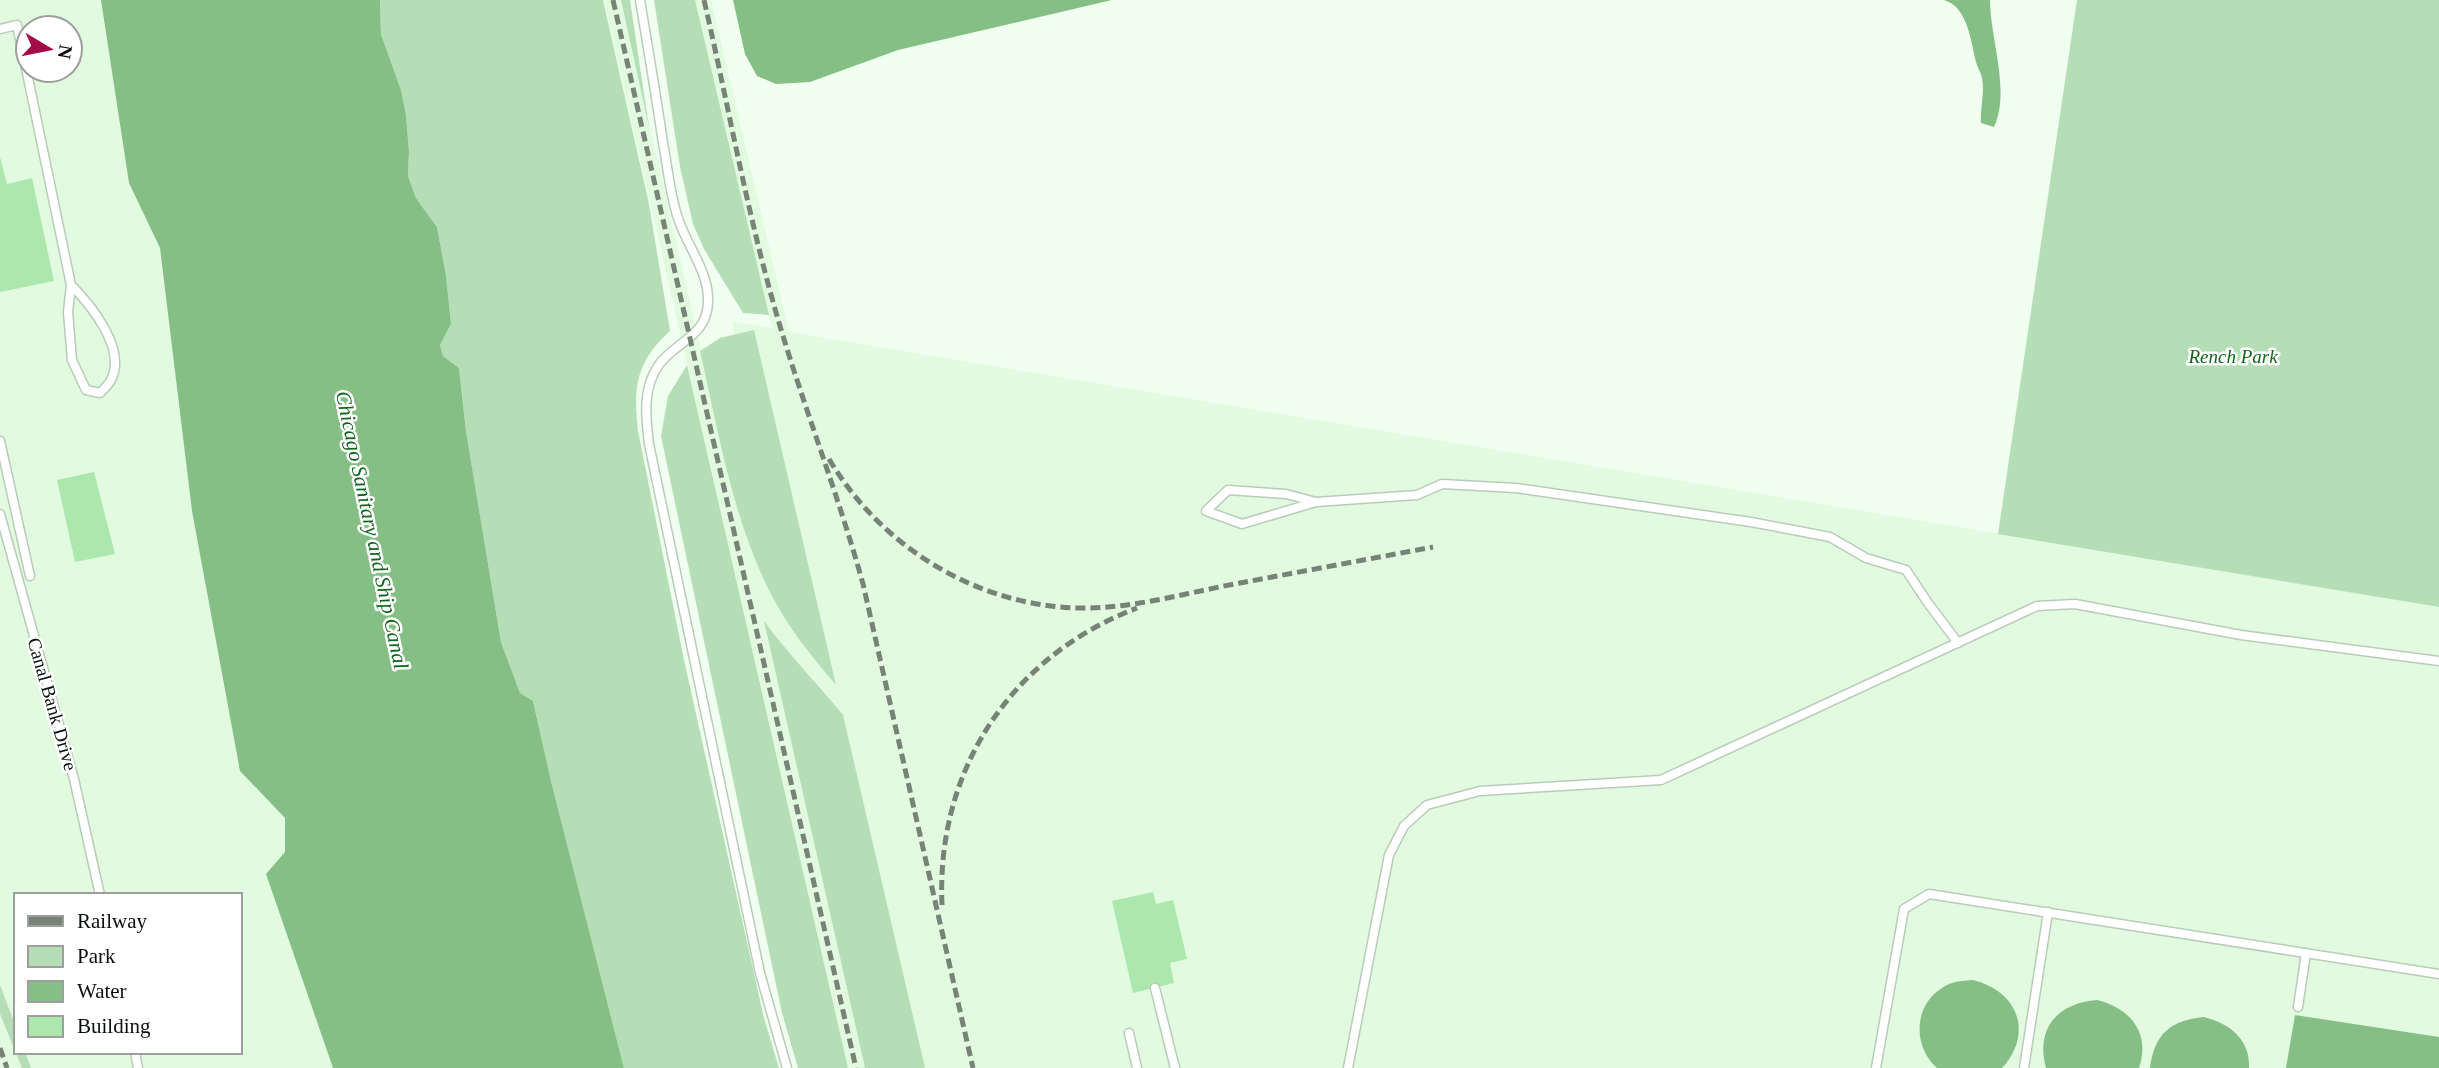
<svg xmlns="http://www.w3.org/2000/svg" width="2439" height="1068" viewBox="0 0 2439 1068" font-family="'Times New Roman',serif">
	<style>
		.built { fill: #e1fae0; fill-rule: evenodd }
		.green { fill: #b6deb6 }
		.water { fill: #85bf86 }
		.building { fill: #ace8ad }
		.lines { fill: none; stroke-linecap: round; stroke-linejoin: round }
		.service-casing { stroke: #b9ccb9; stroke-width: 11 }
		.service { stroke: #fff; stroke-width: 8 }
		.rail { stroke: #788377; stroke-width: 5; stroke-dasharray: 10 5; stroke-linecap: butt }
		.labels { text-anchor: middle; stroke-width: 5; stroke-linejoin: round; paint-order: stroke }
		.park-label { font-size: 19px; font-style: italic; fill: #12661f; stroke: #fff }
		.street-label { font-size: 19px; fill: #080f08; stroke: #fff }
		.water-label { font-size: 21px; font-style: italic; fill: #10651e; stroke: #fff }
	</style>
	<rect width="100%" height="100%" fill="#f0ffef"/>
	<!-- built -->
	<g class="built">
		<path d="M0,0H101L129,183L160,248L192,511L240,771L285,818V852L266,874L333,1068H31L25,1052H240V895H16V1027L0,985ZM28,28H70V70H28Z"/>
		<path d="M604,0H621L734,495L761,572L774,599L804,646L732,322L772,328L694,0H711L789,332L2439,607V1068H901L812,678L789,655L765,623L865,1068H848Z"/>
		<path d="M0,1014L22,1068H0Z"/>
	</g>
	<!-- green -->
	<g class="green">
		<path d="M380,0H603L649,204L670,331C636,362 633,387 638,431L684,660L764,1018L779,1068H624L551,781L533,701L520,693L501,642L466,431L459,368L443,356L440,345L451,324L446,275L437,227L416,198L408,176L409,151L406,115L401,90L381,34Z"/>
		<path d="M621,0H630L649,127Z"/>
		<path d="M654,0H695L769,315L743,313L704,249L693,224L680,167Z"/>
		<path d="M2077,0H2439V607L1998,534Z"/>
		<path d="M754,330L836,685C813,658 790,630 773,598C733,522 719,434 700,351L720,338Z"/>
		<path d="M687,365L848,1068H798L782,1013L661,436L668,396Z"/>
		<path d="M764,621C788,654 817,683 843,715L925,1068H865Z"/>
		<path d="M0,985L16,1027V1052H25L31,1068H22L0,1014Z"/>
	</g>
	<!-- water -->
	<g class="water">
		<path d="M101,0H380L381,34L401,90L406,115L409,151L408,176L416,198L437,227L446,275L451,324L440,345L443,356L459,368L466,431L501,642L520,693L533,701L551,781L624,1068H333L266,874L285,852V818L240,771L192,511L160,248L129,183Z"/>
		<path d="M733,0H1112L898,50L810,82L776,84L757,76L745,54Z"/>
		<path d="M1944,0H1990C1990,38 2011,93 1994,127L1981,123C1980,109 1985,91 1982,78C1981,72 1977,67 1976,62C1971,42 1968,7 1944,0Z"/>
		<path d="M1973,980C2018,991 2034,1033 2002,1068H1937C1913,1047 1913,1006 1942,988C1951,981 1962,981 1973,980Z"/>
		<path d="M2097,1000C2130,1008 2151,1033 2139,1068H2046C2035,1028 2058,1003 2097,1000Z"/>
		<path d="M2295,1015L2439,1037V1068H2286Z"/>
		<path d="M2204,1017C2230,1024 2250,1039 2249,1068H2150C2154,1034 2171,1020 2204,1017Z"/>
	</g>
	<!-- building -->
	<g class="building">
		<path d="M0,157L7,184L32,178L54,281L0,292Z"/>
		<path d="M94,472L115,554L75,562L57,480Z"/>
		<path d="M1153,892L1156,904L1173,900L1187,959L1170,963L1174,983L1133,993L1112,901Z"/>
	</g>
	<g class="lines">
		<!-- service casing -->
		<g class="service-casing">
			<g id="service">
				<path d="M640,0C648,48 656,95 663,143C668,168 670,197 679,221C688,247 709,273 708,301C708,337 675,341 658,366C642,390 646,418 649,444L760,973L787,1068"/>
				<path d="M0,29L17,25L71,285L68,312L72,360L86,390L100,393C104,389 109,384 111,380C127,349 91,305 71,285"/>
				<path d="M0,441L30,576"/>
				<path d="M1316,502L1242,524L1206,511L1228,490L1286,494L1316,502L1417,495L1442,484L1516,488L1751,522L1830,537L1866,558L1906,570L1928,603L1958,643"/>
				<path d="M0,514L74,779L100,895"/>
				<path d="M1155,988L1175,1068"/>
				<path d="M2298,1007L2306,953"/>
				<path d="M1129,1033L1137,1068"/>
				<path d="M135,1052L138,1068"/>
				<path d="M1348,1068L1389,855L1404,826L1427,805L1480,791L1661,780L2037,606L2075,604L2241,635L2439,661"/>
				<path d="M1876,1068L1904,909L1929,894L2439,974"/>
				<path d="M2024,1068L2048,912"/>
			</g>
		</g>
		<!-- service -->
		<use href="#service" class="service"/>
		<!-- rail -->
		<g class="rail">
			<path d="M613,0L856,1068"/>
			<path d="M704,0C729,108 748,219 780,326C806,413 839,497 863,584L973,1068"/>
			<path d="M829,459C882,549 983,610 1089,608C1139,607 1190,592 1240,583C1304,571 1369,559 1433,547"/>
			<path d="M942,905C936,770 1011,656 1137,608"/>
			<path d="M0,1048L7,1068"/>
		</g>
	</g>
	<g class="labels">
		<!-- park labels -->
		<g class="park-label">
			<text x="2233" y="363">Rench Park</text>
		</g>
		<!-- street labels -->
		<g class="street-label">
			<text transform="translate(53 704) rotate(74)" y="7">Canal Bank Drive</text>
		</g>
		<!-- water labels -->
		<g class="water-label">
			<text transform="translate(372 530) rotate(78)" y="7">Chicago Sanitary and Ship Canal</text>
		</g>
	</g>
	<!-- legend -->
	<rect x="14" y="893" width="228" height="161" fill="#ffffff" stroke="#9c9f9c" stroke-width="2"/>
	<rect x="28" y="916" width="35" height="10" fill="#788377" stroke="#9c9f9c" stroke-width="2"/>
	<text x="77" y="928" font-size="21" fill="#080f08">Railway</text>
	<rect x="28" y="946" width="35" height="21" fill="#b6deb6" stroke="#9c9f9c" stroke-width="2"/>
	<text x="77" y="963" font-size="21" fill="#080f08">Park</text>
	<rect x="28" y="981" width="35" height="21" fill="#85bf86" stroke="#9c9f9c" stroke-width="2"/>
	<text x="77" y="998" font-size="21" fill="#080f08">Water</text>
	<rect x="28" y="1016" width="35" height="21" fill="#ace8ad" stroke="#9c9f9c" stroke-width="2"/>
	<text x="77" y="1033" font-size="21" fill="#080f08">Building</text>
	<!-- north arrow -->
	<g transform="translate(49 49) rotate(100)"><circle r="33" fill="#ffffff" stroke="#9c9f9c" stroke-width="2"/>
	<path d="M0-5L12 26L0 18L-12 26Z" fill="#a30b49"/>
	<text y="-10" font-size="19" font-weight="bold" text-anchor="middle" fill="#080f08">N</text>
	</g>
</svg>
